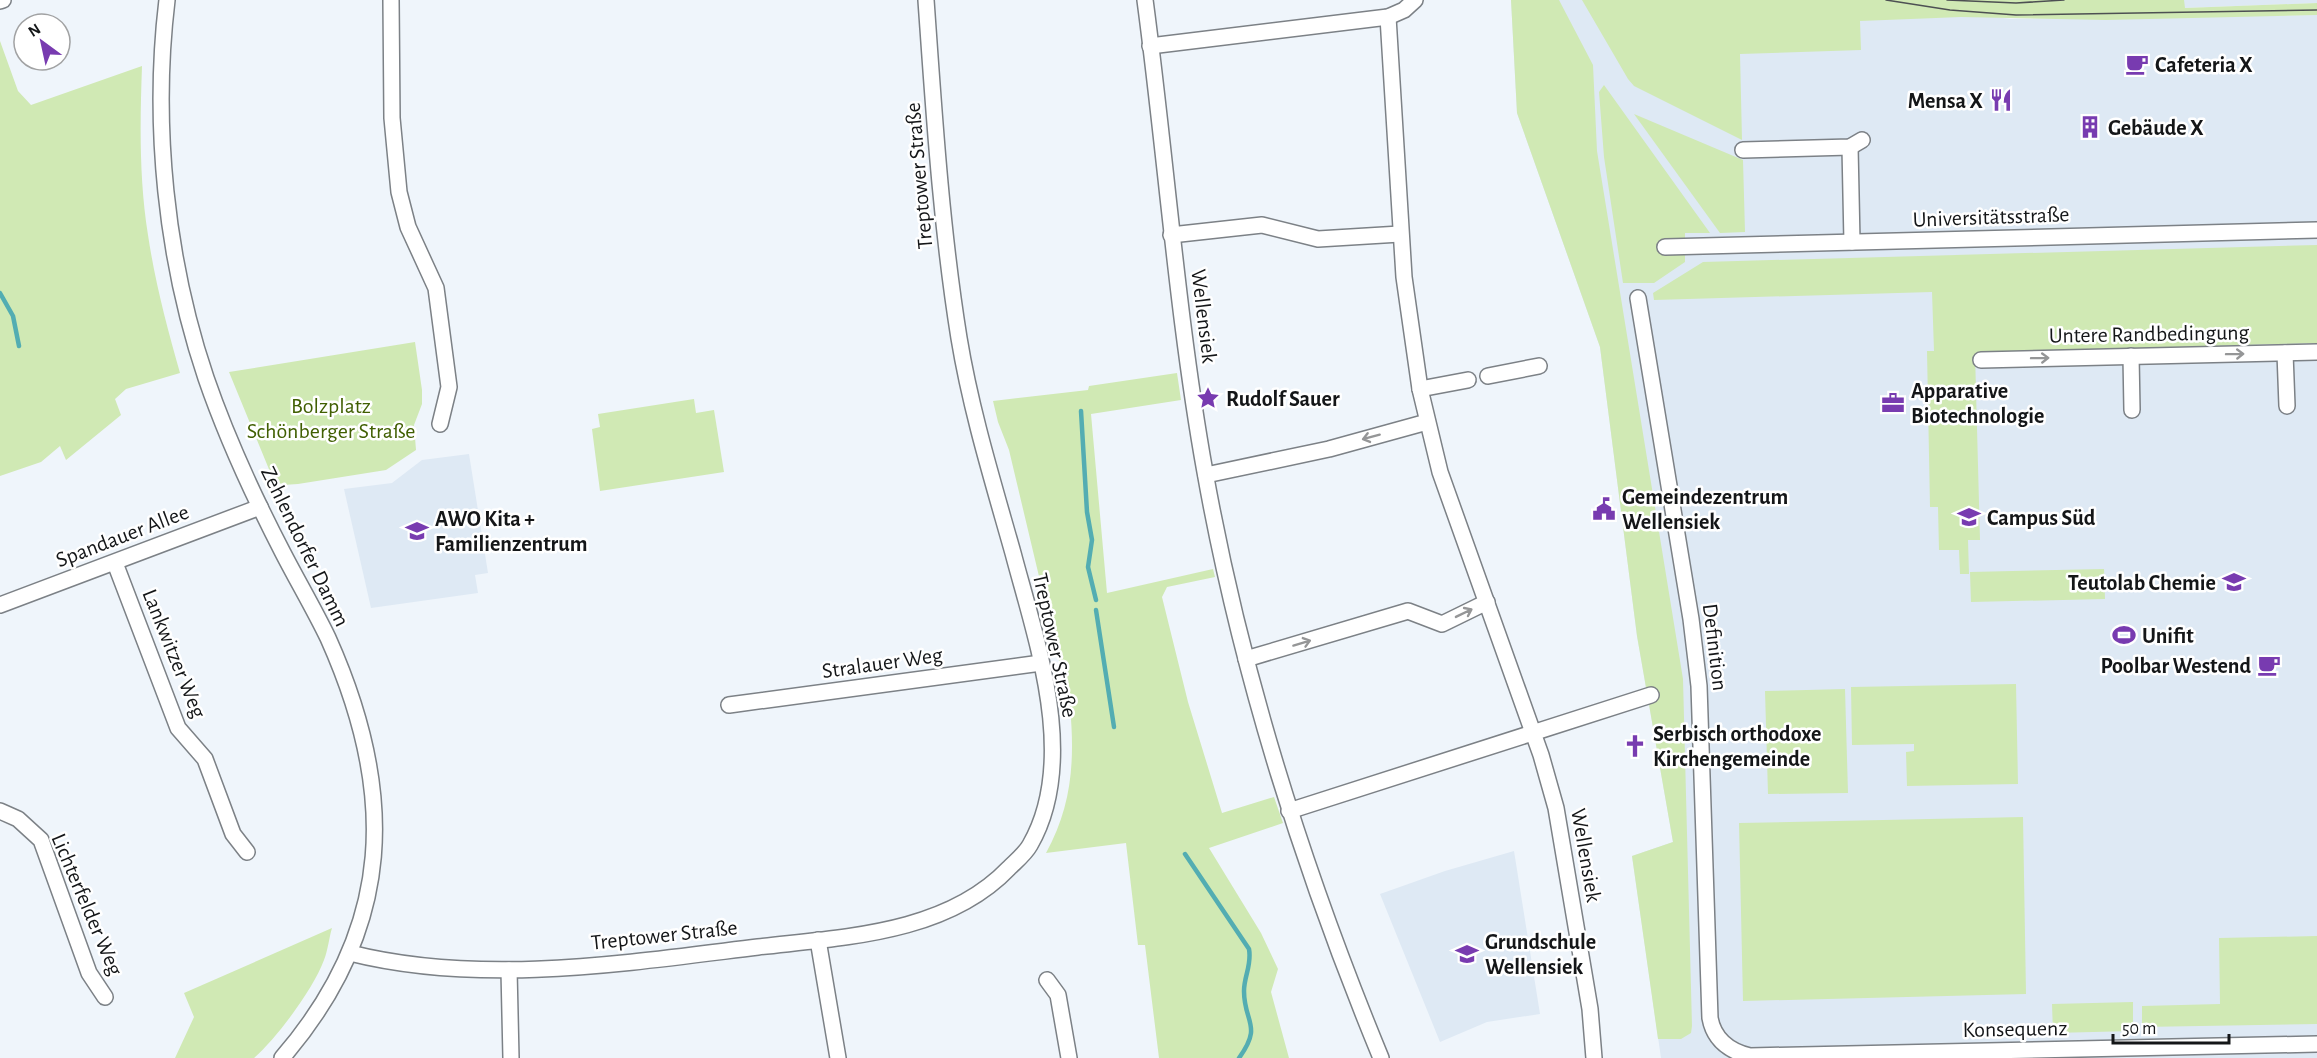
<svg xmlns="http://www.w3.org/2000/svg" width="2317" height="1058" viewBox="0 0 2317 1058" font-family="'Alegreya Sans',sans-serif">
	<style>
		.built { fill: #dee9f4 }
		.green { fill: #d0e9b4 }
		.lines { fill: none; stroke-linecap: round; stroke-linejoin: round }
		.stream { stroke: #53adb2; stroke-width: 4.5 }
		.street-casing { stroke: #7c8186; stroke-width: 18 }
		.street { stroke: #fff; stroke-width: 15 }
		.tram { stroke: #4d5053; stroke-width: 1.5 }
		.oneway { stroke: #959697 }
		.labels { text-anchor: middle; stroke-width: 5; stroke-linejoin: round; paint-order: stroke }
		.poi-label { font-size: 22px; font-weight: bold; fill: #141618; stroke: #fff; text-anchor: start }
		.street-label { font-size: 22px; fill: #141618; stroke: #fff }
		.park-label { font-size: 22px; fill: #405f02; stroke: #fff }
	</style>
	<rect width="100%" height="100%" fill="#eff5fb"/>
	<!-- built -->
	<g class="built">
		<path d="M1511,0H1863L2011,19L2317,15V1058H1661L1632,856L1673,842L1637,636L1600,347L1517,113Z"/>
		<path d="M2184,0H2317V3L2184,8Z"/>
		<path d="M469,454L488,573L475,575L478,593L371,608L344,489L392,483L422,460Z"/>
		<path d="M1514,851L1540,1014L1487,1022L1440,1042L1380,894L1445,871Z"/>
	</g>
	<!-- green -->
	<g class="green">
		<path d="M1511,0H1559L1593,65L1597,151L1683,679L1692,1026L1691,1033L1681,1039H1658L1632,856L1673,842L1637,636L1600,347L1517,113Z"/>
		<path d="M1582,0H2184L2185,8L2317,3V15L2106,20L1961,17L1860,21L1861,50L1740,54L1742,140L1634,86L1628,79Z"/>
		<path d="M0,41L18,91L31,105L142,66C140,122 139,179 148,235C155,282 167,327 180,373L126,389L115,399L121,415L66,460L60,446L41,462L0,476Z"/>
		<path d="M1604,85L1710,233H1685V262L1654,283H1623L1604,157L1599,92Z"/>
		<path d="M1634,114L1743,160L1745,232L1720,233Z"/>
		<path d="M2317,245V343L1975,353L1980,540H1968L1969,574H1960L1959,550H1939L1938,507H1930L1927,351H1934L1932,292L1654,300L1653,293L1703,262Z"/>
		<path d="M415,342L422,390V404L414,425L416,450L386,470L298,484L283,485L273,479L229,372Z"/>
		<path d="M1177,373L1181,400L1091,414L1107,593L1213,569L1215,577L1167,587L1162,597L1188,702L1222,813L1274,797L1283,823L1209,848L1261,933L1278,969L1271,992L1289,1058H1159L1145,945H1138L1126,843L1046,853C1072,806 1075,760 1070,707L1009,450L998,422L993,401L1088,390L1089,386Z"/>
		<path d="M694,399L696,413L714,410L724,472L600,491L592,429L600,427L598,414Z"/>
		<path d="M2104,569L2105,599L1971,602L1970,572Z"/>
		<path d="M2016,684L2018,784L1907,786L1906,752L1914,751V744L1852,745L1851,687Z"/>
		<path d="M1845,689L1848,793L1768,794L1765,691Z"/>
		<path d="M2023,817L2026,994L1743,1001L1739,823Z"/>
		<path d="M332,928C329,938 328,950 324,960C314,988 277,1038 254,1058H175L194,1017L184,993Z"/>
		<path d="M2317,936V1024L2142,1027V1006L2220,1004L2219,938Z"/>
		<path d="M2133,1002V1031L2053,1033L2052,1004Z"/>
	</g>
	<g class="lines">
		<!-- stream -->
		<g class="stream">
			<path d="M0,293L13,316L19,346"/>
			<path d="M1081,411L1087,512L1092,540L1088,567L1096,600"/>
			<path d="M1096,610L1114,727"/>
			<path d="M1185,854L1249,949C1252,965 1244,976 1244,991C1244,1023 1263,1025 1239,1058"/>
		</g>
		<!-- street casing -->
		<g class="street-casing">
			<g id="street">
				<path d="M167,0C152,124 166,260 206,378C227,439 254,497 283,553C298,582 314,609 328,638C397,792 395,927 282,1058"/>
				<path d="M391,0L392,118L399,192L408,227L436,288L449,387L440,424"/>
				<path d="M1145,0C1166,157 1177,316 1205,472C1241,674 1303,869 1381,1058"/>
				<path d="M0,1L3,0"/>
				<path d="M1388,17L1404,277L1420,389L1440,472L1541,755L1556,808L1590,1009L1594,1058"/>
				<path d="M1150,46L1388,17L1404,10L1415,0"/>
				<path d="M1850,147L1852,242"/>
				<path d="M1743,150L1850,147L1862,140"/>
				<path d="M1171,235L1262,225L1318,239L1400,234"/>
				<path d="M1665,247L2317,230"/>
				<path d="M1638,298L1691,619L1699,686L1710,1018C1714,1040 1729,1051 1750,1056L2317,1044"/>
				<path d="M2285,353L2287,406"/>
				<path d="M2131,356L2132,410"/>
				<path d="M1981,360L2317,352"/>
				<path d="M1488,376L1539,366"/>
				<path d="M1420,389L1468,380"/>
				<path d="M1206,475L1329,449L1427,422"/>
				<path d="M115,563L178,728L205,759L233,834L247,852"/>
				<path d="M0,605L260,507"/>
				<path d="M1246,659L1408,611L1442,624L1487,602"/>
				<path d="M729,705L1041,663"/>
				<path d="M0,811L18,819L41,840L89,973L105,997"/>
				<path d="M1289,811L1651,695"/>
				<path d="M818,940L838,1058"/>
				<path d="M350,953C480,986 627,963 758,947C844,937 946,934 1009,868C1016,861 1025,854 1030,845C1079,760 1036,640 1013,553C993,482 971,411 959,338C941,226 934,113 926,0"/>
				<path d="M509,970L511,1058"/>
				<path d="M1047,980L1058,995L1069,1058"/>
			</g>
		</g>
		<!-- street -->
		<use href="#street" class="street"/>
		<!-- tram -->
		<g class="tram">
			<path d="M1886,0L1950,10L2016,15L2317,10"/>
			<path d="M1947,0L2016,3L2064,0"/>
		</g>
	</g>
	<!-- one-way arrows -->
	<defs><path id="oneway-shaft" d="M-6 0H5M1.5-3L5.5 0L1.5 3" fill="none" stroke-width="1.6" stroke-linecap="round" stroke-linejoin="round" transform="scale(1.5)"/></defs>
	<g class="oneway">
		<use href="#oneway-shaft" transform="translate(2235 354) rotate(-1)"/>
		<use href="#oneway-shaft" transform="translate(2040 358) rotate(-1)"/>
		<use href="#oneway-shaft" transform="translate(1371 437) rotate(165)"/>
		<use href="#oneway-shaft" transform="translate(1464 613) rotate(-26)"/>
		<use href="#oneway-shaft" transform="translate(1302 643) rotate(-17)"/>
	</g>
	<!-- icons -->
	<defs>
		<g id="cafe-bare" transform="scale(1.8)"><path d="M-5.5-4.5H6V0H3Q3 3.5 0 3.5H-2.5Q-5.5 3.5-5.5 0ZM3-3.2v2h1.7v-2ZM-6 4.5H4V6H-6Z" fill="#783bb0" stroke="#fff" stroke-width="2.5" paint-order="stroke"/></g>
		<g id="restaurant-bare" transform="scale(1.8)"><path d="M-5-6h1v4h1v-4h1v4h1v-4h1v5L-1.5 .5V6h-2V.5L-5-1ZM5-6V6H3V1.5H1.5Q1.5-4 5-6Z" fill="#783bb0" stroke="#fff" stroke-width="2.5" paint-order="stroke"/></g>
		<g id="building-bare" transform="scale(1.8)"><path d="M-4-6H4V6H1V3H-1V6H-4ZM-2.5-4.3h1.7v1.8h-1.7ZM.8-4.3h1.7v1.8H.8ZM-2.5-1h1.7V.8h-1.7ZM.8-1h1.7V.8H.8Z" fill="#783bb0" stroke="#fff" stroke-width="2.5" paint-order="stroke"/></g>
		<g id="sight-bare" transform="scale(1.8)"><path d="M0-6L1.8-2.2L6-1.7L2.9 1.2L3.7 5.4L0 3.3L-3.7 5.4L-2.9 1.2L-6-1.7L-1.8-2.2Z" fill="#783bb0" stroke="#fff" stroke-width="2.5" paint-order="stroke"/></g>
		<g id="office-bare" transform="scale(1.8)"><path d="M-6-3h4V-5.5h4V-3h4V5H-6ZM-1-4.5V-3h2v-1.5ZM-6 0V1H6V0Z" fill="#783bb0" stroke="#fff" stroke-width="2.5" paint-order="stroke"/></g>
		<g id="civic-bare" transform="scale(1.8)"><path d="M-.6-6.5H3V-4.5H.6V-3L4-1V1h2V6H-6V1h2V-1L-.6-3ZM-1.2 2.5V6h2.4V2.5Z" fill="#783bb0" stroke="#fff" stroke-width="2.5" paint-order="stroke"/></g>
		<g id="university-bare" transform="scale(1.8)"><path d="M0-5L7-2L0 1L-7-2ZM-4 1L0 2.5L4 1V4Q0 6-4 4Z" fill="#783bb0" stroke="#fff" stroke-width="2.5" paint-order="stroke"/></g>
		<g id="school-bare" transform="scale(1.8)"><path d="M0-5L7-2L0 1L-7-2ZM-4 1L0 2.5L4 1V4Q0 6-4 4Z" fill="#783bb0" stroke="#fff" stroke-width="2.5" paint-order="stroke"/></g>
		<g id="stadium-bare" transform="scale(1.8)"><path d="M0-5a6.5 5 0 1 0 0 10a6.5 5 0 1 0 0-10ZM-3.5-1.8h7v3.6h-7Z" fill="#783bb0" stroke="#fff" stroke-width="2.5" paint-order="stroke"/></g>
		<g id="church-bare" transform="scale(1.8)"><path d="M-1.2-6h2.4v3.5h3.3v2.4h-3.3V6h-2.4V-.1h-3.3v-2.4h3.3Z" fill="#783bb0" stroke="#fff" stroke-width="2.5" paint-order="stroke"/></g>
	</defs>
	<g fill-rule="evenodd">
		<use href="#cafe-bare" x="2137" y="64"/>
		<use href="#restaurant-bare" x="2001" y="100"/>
		<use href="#building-bare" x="2090" y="127"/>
		<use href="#sight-bare" x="1208" y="398"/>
		<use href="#office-bare" x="1893" y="403"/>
		<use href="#civic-bare" x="1604" y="509"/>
		<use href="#university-bare" x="1969" y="517"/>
		<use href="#school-bare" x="417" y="531"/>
		<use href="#school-bare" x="2234" y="582"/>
		<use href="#stadium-bare" x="2124" y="635"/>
		<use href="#cafe-bare" x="2269" y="665"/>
		<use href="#church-bare" x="1635" y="746"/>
		<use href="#school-bare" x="1467" y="954"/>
	</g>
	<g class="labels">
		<!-- poi labels -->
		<g class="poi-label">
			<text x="2155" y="72">Cafeteria X</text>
			<text x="1983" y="108" text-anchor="end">Mensa X</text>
			<text x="2108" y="135">Gebäude X</text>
			<text x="1911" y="398">Apparative<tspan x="1911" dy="25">Biotechnologie</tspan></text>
			<text x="1226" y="406">Rudolf Sauer</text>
			<text x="1622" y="504">Gemeindezentrum<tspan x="1622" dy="25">Wellensiek</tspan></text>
			<text x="1987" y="525">Campus Süd</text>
			<text x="435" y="526">AWO Kita +<tspan x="435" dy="25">Familienzentrum</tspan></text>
			<text x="2216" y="590" text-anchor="end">Teutolab Chemie</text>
			<text x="2142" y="643">Unifit</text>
			<text x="2251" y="673" text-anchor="end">Poolbar Westend</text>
			<text x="1653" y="741">Serbisch orthodoxe<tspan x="1653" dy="25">Kirchengemeinde</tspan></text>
			<text x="1485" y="949">Grundschule<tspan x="1485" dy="25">Wellensiek</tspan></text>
		</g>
		<!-- street labels -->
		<g class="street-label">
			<text transform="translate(918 176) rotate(-95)" y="8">Treptower Straße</text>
			<text transform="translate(1991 216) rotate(-2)" y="8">Universitätsstraße</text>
			<text transform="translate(1205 316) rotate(83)" y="8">Wellensiek</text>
			<text transform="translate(2149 333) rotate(-1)" y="8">Untere Randbedingung</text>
			<text transform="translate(122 535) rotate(-21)" y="8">Spandauer Allee</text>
			<text transform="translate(306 546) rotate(64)" y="8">Zehlendorfer Damm</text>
			<text transform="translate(1056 645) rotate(78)" y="8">Treptower Straße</text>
			<text transform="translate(1716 647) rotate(83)" y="8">Definition</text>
			<text transform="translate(175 653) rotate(68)" y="8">Lankwitzer Weg</text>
			<text transform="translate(882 662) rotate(-8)" y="8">Stralauer Weg</text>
			<text transform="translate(1587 855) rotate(80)" y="8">Wellensiek</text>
			<text transform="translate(88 904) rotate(67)" y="8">Lichterfelder Weg</text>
			<text transform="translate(664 934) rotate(-6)" y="8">Treptower Straße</text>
			<text transform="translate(2015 1028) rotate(-1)" y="8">Konsequenz</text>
		</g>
		<!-- park labels -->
		<g class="park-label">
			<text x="331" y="413">Bolzplatz<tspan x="331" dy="25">Schönberger Straße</tspan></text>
		</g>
	</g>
	<!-- north arrow -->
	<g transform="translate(42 42) rotate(327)"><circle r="28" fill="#ffffff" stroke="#a1a2a3" stroke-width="1.5"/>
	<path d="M0-4.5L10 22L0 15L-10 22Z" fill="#783bb0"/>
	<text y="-9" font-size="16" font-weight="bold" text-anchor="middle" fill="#141618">N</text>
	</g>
	<!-- scale -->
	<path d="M2113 1034v9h116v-9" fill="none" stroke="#141618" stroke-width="3"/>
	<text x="2122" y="1034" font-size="18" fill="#141618" stroke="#ffffff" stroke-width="4.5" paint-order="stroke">50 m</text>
</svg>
